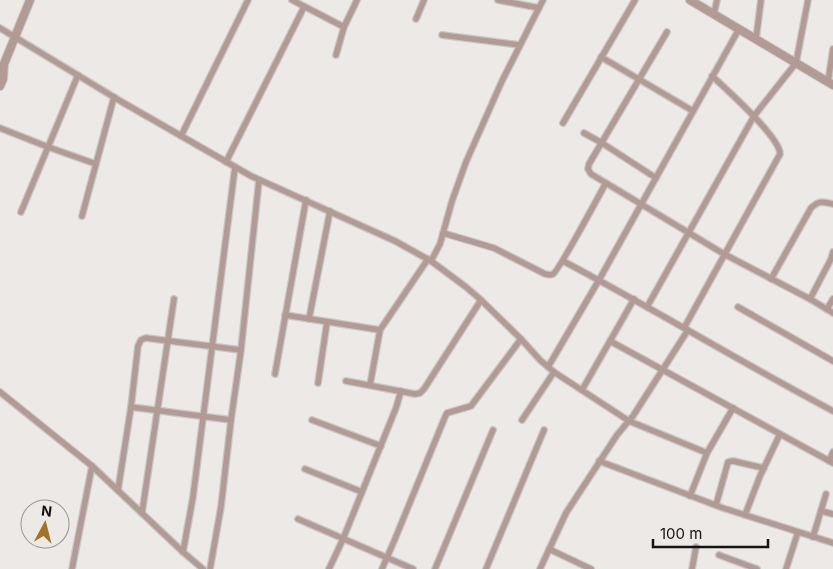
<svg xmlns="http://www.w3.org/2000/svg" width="833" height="569" viewBox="0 0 833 569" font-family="Inter,sans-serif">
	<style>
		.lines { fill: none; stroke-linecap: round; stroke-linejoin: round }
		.minor-casing { stroke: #cac7c4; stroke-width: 8 }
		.tertiary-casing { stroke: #cac7c4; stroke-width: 10 }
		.minor { stroke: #b29a96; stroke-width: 5.5 }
		.tertiary { stroke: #b29a96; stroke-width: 8 }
	</style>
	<rect width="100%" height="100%" fill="#ede9e6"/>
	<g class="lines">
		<!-- minor casing -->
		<g class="minor-casing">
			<g id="minor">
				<path d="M292,0L344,27"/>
				<path d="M498,0L539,8"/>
				<path d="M714,14L717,0"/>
				<path d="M416,19L424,0"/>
				<path d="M0,28L122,102L251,176L395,241L431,261L466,287L481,300L521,339L540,360L554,372L629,421L707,453"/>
				<path d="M667,32L589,164L588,169L591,174L724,254L810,299L833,313"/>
				<path d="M442,35L520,45"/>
				<path d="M756,39L761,0"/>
				<path d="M336,55L344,27L357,0"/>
				<path d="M601,57L693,111"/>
				<path d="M828,82L833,49"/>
				<path d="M563,123L635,0"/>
				<path d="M0,128L48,147L96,164"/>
				<path d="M584,133L602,143L656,178"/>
				<path d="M181,136L248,0"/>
				<path d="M226,162L304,7"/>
				<path d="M21,212L78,75"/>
				<path d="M82,216L114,97"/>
				<path d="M443,233L494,248L545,274C548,274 550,276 553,274C559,271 599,195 606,183"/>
				<path d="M431,261L440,244L452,201L466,162L502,81L543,0"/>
				<path d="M563,261C654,309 742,363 833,411"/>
				<path d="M771,279L811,208C819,200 823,202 833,204"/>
				<path d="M810,299L831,259L833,252"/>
				<path d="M647,307L754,116L796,63L808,0"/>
				<path d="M738,307L833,361"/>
				<path d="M827,309L833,299"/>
				<path d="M285,315L380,330"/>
				<path d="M309,319L330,211"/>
				<path d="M684,328L780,154C780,137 726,89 712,76"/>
				<path d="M610,341L833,463"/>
				<path d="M548,367L599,280L739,29"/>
				<path d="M275,374L306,200"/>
				<path d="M346,381L415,394L420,393L424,389L481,300"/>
				<path d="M318,383L327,322"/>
				<path d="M370,385L380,330L428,259"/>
				<path d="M582,390L634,299"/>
				<path d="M0,392L92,466L183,552L203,569"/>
				<path d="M131,407L231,420"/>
				<path d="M312,420L381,446"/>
				<path d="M522,420L554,372"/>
				<path d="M599,461L723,508L833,543"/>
				<path d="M829,461L833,452"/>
				<path d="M305,469L362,492"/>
				<path d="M118,490L131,407L138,346L141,340L146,338L241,350"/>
				<path d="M690,496L707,453L733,408"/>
				<path d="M716,505L728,462L733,461L764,468"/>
				<path d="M821,511L833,514"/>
				<path d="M142,513L174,299"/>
				<path d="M745,515L760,476L780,434"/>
				<path d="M298,519L413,569"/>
				<path d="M813,537L826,494"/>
				<path d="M549,549L591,569"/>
				<path d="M183,552L193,497L235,167"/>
				<path d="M719,555L757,569"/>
				<path d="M72,569L92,466"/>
				<path d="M210,569L221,507L231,420L241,350L259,180"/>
				<path d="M329,569L343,539L396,408L401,391"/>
				<path d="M382,569L395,539L445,417L447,413L471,406L521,339"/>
				<path d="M435,569L493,430"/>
				<path d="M486,569L544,430"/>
				<path d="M540,569L566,513L617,435L633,416L688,330"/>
				<path d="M692,569L696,547"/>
				<path d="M786,569L798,532"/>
			</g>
		</g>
		<!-- tertiary casing -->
		<g class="tertiary-casing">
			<g id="tertiary">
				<path d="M690,0L833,85"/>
				<path d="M0,86L3,79L4,64L30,0"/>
			</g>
		</g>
		<!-- minor -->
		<use href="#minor" class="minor"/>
		<!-- tertiary -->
		<use href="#tertiary" class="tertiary"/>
	</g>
	<!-- north arrow -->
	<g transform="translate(45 524) rotate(7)"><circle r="24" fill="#ede9e6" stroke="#969391"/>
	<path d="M0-4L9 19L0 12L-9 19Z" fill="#a27226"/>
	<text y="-8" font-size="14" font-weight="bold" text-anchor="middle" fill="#141312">N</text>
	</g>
	<!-- scale -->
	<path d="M653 539v8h115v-8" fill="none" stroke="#141312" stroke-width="2.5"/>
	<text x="660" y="539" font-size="15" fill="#141312" stroke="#ede9e6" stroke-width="4" paint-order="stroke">100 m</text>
</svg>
